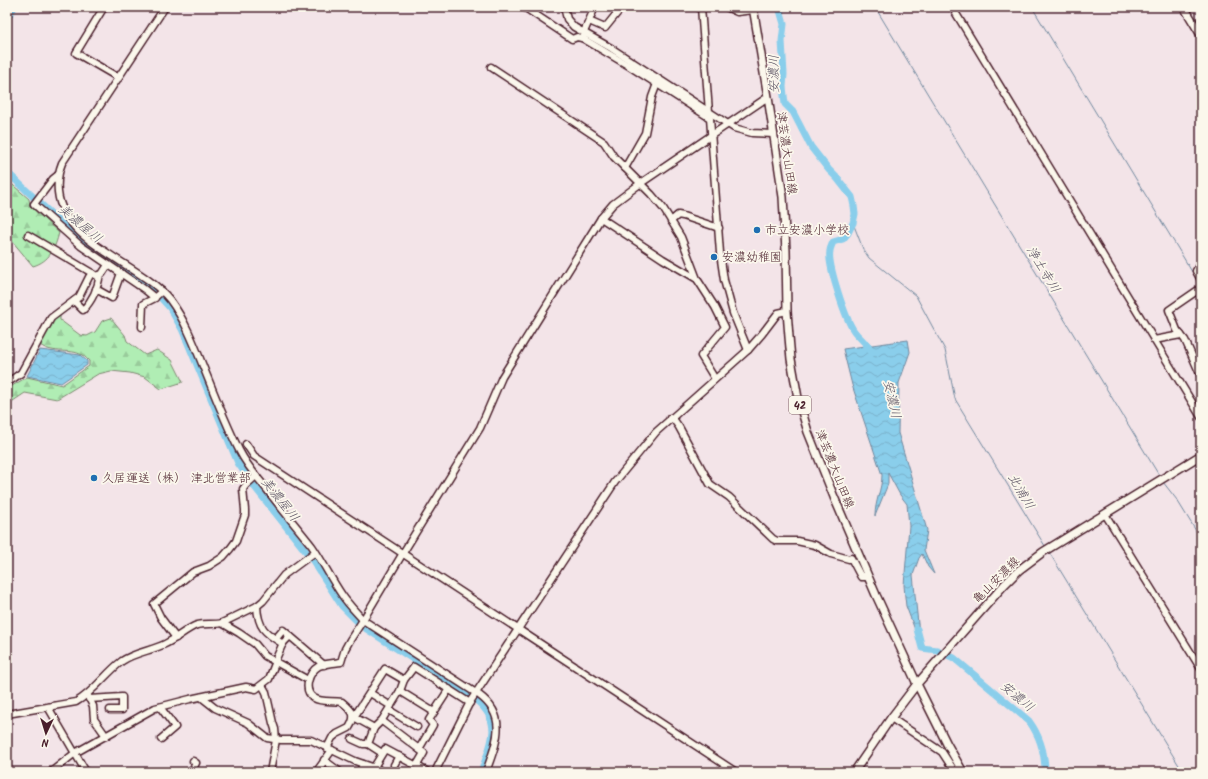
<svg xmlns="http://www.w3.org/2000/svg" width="1208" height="779" viewBox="0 0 1208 779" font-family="Kalam,'Klee One',sans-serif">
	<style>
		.forest { fill: url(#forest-firs); stroke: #7d8670 }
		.water { fill: url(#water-waves); stroke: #70889e }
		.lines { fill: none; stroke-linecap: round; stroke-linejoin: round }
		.stream { stroke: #70889e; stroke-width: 1 }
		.river { stroke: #8aceeb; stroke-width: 7 }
		.minor-casing { stroke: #4a1f2b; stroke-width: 9 }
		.major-casing { stroke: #4a1f2b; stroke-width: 10 }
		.minor { stroke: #fbf7ec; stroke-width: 6 }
		.major { stroke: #fbf7ec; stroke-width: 7 }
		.poi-dot { fill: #1f6fb2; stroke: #fbf7ec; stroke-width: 1.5 }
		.labels { text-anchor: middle; stroke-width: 3.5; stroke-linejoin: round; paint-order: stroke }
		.shield { fill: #fbf7ec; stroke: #7f6065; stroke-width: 1 }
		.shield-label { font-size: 11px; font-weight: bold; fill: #4a1f2b }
		.street-label { font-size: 12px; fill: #4a1f2b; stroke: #fbf7ec }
		.poi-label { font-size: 12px; fill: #4a1f2b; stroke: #fbf7ec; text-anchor: start }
		.water-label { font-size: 13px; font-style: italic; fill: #5d5465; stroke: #fbf7ec }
	</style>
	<defs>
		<pattern id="forest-firs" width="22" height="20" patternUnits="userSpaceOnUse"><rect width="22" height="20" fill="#b0edb4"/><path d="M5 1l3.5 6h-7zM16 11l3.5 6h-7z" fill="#99cb9b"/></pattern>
		<pattern id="water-waves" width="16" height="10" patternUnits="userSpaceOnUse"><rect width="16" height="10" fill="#8aceeb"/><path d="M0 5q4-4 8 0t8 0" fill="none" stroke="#79b0ca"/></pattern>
	</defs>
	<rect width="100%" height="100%" fill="#f3e4e8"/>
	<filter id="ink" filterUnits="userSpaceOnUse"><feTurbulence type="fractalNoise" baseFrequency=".025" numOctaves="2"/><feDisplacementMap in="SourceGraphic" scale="8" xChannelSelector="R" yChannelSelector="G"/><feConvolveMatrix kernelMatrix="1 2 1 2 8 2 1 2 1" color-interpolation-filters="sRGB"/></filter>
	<g filter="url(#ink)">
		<!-- forest -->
		<g class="forest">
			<path d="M7,180L29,199L30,206L59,233C55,248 50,261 33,266L7,235Z"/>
			<path d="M60,314V320L80,335L87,336L95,332L102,321L111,318L125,335L127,341L145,355L157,350L172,360L183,382L161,389L145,377L130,373L111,371L98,374L57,399L25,393L7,405V389L27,377L62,385L89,366V361C77,347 64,354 48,349C44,348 40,345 37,343L48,320Z"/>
		</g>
		<!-- water -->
		<g class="water">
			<path d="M908,340L910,352L899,383L898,433L927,530L924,550L934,574L928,567L922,554L919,558L913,575L920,643L906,606L905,597L904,585L909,526L907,504L900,495L888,473V484L875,516C875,501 882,489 882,475L852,385L843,349Z"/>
			<path d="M40,350L80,355L87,361V365L61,383L27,376Z"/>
		</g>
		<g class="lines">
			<!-- stream -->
			<g class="stream">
				<path d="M875,7L1160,477"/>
				<path d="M1032,7L1200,285L1199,286"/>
				<path d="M853,223L863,249L869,258L916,296L945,350L955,399L1045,546"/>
				<path d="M1172,326L1165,309L1180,299"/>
				<path d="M1163,482L1177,500L1201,539"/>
				<path d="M1049,552L1183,772"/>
			</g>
			<!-- river -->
			<g class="river">
				<path d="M779,7L784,24L782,41L784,74L783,87L785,104L793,112L811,147L829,170L837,178L852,197L854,206L855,214L853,223L848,233L843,239L833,242C832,245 830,248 830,251C827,264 846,320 854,331C860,339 868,344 872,353"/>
				<path d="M7,18L14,7"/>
				<path d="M7,172L82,243L140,280L160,297L170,308L182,329L238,463L254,486L312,559L342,606L362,626L476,700C504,723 491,744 481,772"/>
				<path d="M917,629L922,648L937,650L954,658L1029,721C1040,736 1045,752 1045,772"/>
			</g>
			<!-- minor casing -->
			<g class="minor-casing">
				<g id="minor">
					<path d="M104,7L76,53L119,78"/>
					<path d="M165,7L62,163C58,173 57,181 58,192C63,244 141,263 170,300C187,323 196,349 207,376C217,401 227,426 239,450C246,464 255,475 265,487C280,507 296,526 312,546C323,562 331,579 342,595C348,604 356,612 363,620L479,695C509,717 496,743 486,772"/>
					<path d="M524,7L572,39L577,37L582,38L584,36"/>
					<path d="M564,7L567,19L574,27L611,48L734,128L752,133L773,134"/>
					<path d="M701,7L709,112"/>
					<path d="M726,7L737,12L753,10"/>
					<path d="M952,7L1201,417"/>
					<path d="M589,21L605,28L622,7"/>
					<path d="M584,32L595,7"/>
					<path d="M582,38L629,66L710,118L720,253L724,280L733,313L748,350"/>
					<path d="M491,67L604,142L614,157L651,194L663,208L681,237L697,279"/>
					<path d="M625,168L645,133L652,97L658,81"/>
					<path d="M58,175L53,179L34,204L81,246L144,289L155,298"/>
					<path d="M601,218L663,259L697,279L715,307L725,327L701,356L715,379"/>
					<path d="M671,221L678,215L683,216L719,228"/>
					<path d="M28,235L97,276L102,274L108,265"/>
					<path d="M1201,262L1196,271L1201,280"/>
					<path d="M1201,288L1169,310L1177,330L1185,340L1201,376"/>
					<path d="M96,289L112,298L121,273"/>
					<path d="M74,301L83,310C92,301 98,287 100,275"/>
					<path d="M142,327L143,304L153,299L162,291"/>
					<path d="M1154,340L1181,335"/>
					<path d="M7,383L21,373L51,318L79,297L89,277L92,273"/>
					<path d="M670,418L674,420L679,427L710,484L729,497L773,539L777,541H797L815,545L831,554L849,559L851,558L861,577H868"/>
					<path d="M246,444L254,456L736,772"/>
					<path d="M1105,514L1201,669"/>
					<path d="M257,606C258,628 265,633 283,644"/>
					<path d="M222,623L239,633L255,644L265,656L308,680"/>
					<path d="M278,636L283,630L290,636"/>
					<path d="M176,638L161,618L154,604L193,572L209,566L223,557L230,549L236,541L245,515V510L243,489L246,485L256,476"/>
					<path d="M275,661L283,643L290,636L324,665"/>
					<path d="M262,685L266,692L273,723L275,729L276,740L270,772"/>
					<path d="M400,691L434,712"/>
					<path d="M370,693L391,706"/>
					<path d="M88,696L93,706L94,719L106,736"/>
					<path d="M201,697L215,708L248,723L267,738L281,740H311L355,761L378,769L381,772"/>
					<path d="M89,699L122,697V710H110"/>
					<path d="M48,707L86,772"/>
					<path d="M160,707L175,727L161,739"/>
					<path d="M389,710L417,727"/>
					<path d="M7,714L76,702C94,692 105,674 122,661C135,652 151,651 165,644C176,639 186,629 197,625C205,623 214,625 222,623L257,606L263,601L284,575L315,552"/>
					<path d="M891,718L942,752L955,772"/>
					<path d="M382,721L424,753L417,765"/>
					<path d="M374,728L354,717L385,669L404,680"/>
					<path d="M352,739L363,744H368"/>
					<path d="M327,748L332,738L337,734L349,728C357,715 353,711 342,702C332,700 322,703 314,698C302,690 309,672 319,666C326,663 334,663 341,662L345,649L350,640L363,620L403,553L480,428L502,377L601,218L613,204L641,183L768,97"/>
					<path d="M419,749L433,725L429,720L449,689"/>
					<path d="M382,753L368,744L374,728L382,720L400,691L404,680L414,667L470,703"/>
					<path d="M324,760L340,772"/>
					<path d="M394,765L399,756"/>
					<path d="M374,767L385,749L428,772"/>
					<path d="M51,772L75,753L155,708L190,699L246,687L256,689L269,679L276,661"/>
					<path d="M188,772L193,769L196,763L193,761"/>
					<path d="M313,772L317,771L332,750"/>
					<path d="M360,772L363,764"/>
					<path d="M435,772L470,702L615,482L656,432L748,350L762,334L778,313L787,311"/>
				</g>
			</g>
			<!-- major casing -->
			<g class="major-casing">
				<g id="major">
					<path d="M753,7L768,97L783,197L786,251L787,311L789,337L791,359L798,398L808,432L834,497L876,595L917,684L947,744L963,772"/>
					<path d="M1184,7L1201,35"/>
					<path d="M854,772L891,718L917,684L1004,585L1019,570L1043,552L1201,455"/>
				</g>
			</g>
			<!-- minor -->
			<use href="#minor" class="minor"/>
			<!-- major -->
			<use href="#major" class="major"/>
		</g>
	</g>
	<!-- markers -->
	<g class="poi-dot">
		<circle cx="757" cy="230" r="4"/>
		<circle cx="714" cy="257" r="4"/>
		<circle cx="94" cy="478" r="4"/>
	</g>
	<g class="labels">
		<!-- shield labels -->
		<rect class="shield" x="789" y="396" width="22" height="18" rx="3"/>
		<g class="shield-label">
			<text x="800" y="409">42</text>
		</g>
		<!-- street labels -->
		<g class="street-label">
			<text transform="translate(787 153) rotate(82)" y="4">津芸濃大山田線</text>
			<text transform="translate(835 469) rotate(68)" y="4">津芸濃大山田線</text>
			<text transform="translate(996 580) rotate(-45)" y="4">亀山安濃線</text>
		</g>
		<!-- poi labels -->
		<g class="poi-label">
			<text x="765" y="234">市立安濃小学校</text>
			<text x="722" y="261">安濃幼稚園</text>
			<text x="102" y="482">久居運送（株） 津北営業部</text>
		</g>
		<!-- water labels -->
		<g class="water-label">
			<text transform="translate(773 74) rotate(-91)" y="5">安濃川</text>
			<text transform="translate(81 223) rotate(40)" y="5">美濃屋川</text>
			<text transform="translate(1044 269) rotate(59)" y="5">浄土寺川</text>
			<text transform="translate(893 399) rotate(77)" y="5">安濃川</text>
			<text transform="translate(1022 491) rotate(59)" y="5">北浦川</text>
			<text transform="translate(281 499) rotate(52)" y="5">美濃屋川</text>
			<text transform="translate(1018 696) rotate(40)" y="5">安濃川</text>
		</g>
	</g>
	<!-- margin -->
	<rect width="1208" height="779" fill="none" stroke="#fbf7ec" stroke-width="24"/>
	<rect x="12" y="12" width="1184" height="755" fill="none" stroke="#4a1f2b" stroke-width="1.5" filter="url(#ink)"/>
	<!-- north arrow -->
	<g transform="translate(46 733) rotate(184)" stroke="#fbf7ec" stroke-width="3" paint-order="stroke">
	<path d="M0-3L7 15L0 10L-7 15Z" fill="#4a1f2b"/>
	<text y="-6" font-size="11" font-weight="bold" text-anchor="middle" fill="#4a1f2b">N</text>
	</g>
</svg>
